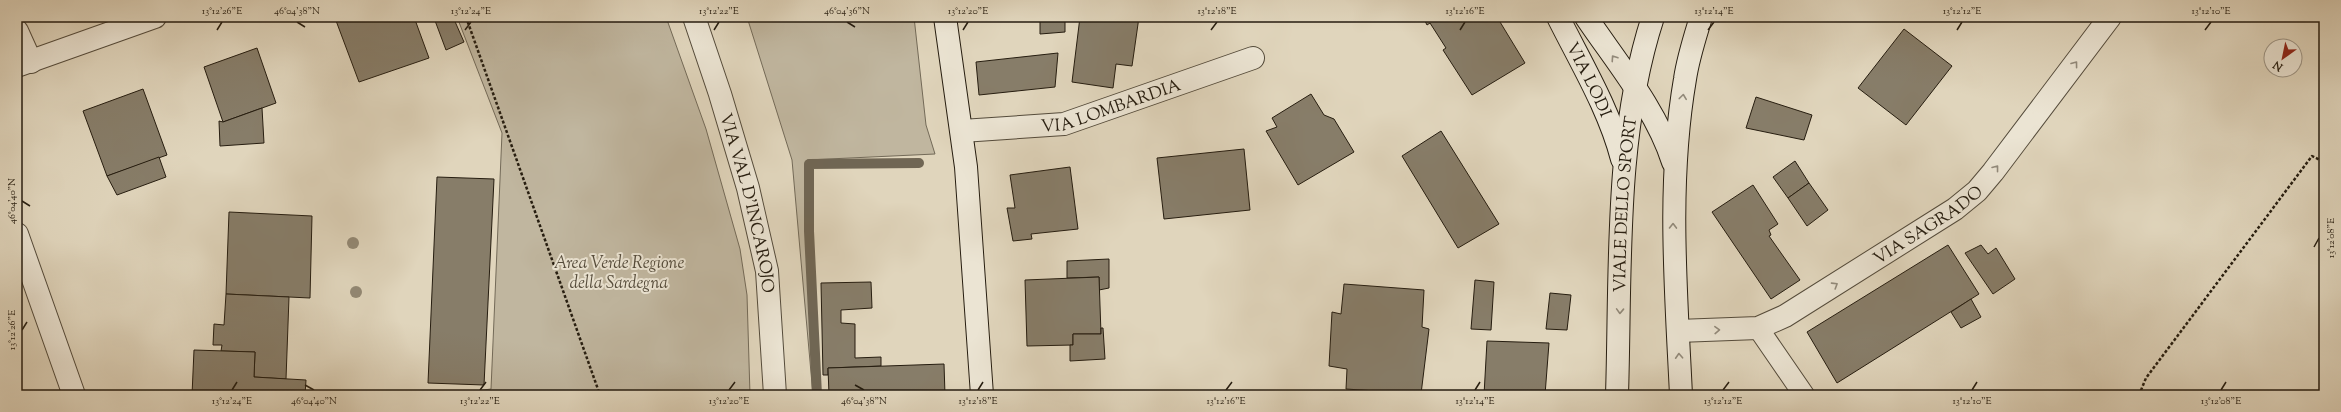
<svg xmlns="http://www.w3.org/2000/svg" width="2341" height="412" viewBox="0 0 2341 412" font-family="'Sorts Mill Goudy',serif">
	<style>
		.green { fill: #c0b69f; stroke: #736a58 }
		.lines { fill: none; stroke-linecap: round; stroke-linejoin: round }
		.stream { stroke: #706654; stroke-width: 10 }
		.building { fill: #877d69; stroke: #261d10 }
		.lane-casing { stroke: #544b3b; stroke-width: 22 }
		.street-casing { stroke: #544b3b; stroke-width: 24 }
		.secondary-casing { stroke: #261d10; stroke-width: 24 }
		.path { stroke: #261d10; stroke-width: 2.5; stroke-dasharray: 3 2; stroke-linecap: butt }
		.lane { stroke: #ebe4d3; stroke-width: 20 }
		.street { stroke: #ebe4d3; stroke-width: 22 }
		.secondary { stroke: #ebe4d3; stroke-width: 22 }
		.tree { fill: #938975 }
		.oneway { stroke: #928a7b }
		.ticks { fill: none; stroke: #261d10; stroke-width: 1.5 }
		.labels { text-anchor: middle; stroke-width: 4; stroke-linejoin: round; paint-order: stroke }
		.street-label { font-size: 17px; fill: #261d10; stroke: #ebe4d3 }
		.park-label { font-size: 17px; font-style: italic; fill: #544b3b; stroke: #ebe4d3 }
		.neatline { fill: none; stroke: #261d10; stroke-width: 1.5 }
		.ticks-label { font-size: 10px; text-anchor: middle; fill: #261d10 }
	</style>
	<rect width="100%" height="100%" fill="#e0d5bc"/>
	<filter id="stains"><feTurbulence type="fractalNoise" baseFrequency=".005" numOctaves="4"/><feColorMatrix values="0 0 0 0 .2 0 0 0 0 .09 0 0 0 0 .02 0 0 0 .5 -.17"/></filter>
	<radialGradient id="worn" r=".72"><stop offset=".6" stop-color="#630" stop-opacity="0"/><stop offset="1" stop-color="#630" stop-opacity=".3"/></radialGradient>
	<!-- green -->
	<g class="green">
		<path d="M457,17H666L706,129L740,249L747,295L750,395H446L491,389L502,133Z"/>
		<path d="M747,17H914L926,125L935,154L807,160L817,395H813L792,160Z"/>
	</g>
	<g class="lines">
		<!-- stream -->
		<path class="stream" d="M817,395L809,231V164L919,163"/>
	</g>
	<!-- building -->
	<g class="building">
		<path d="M338,17H414L429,58L359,82L335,18Z"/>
		<path d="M453,17L464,42L446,50L434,18Z"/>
		<path d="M1040,17H1065V32L1040,34Z"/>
		<path d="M1080,17H1139L1132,66L1116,64L1113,88L1072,82Z"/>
		<path d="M1423,17H1491L1492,19L1497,17L1525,63L1472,95L1443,50L1446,48L1430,23L1427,25Z"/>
		<path d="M1904,29L1952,66L1906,125L1858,88Z"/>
		<path d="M257,48L276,103L223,122L204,67Z"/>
		<path d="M1058,53L1055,87L979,95L976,62Z"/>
		<path d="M143,89L167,155L107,176L83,111Z"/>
		<path d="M1311,94L1324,115L1334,119L1354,152L1298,185L1266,131L1277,127L1272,118Z"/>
		<path d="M1756,97L1812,115L1804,140L1746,128Z"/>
		<path d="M262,108L264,143L220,146L219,121L223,122Z"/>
		<path d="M1441,131L1499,224L1458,248L1402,156Z"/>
		<path d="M1244,149L1250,210L1164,219L1157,158Z"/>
		<path d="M159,157L166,177L117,195L107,176Z"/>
		<path d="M1795,161L1809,183L1788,198L1773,177Z"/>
		<path d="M1070,167L1078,229L1031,234L1032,239L1013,241L1007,208H1015L1010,175Z"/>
		<path d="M437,177L494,179L484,385L428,383Z"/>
		<path d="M1809,183L1828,210L1807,226L1788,198Z"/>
		<path d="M1753,185L1778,224L1769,230L1771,235L1769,236L1800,280L1771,299L1712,212Z"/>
		<path d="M229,212L312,216L310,298L226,294Z"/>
		<path d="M1948,245L1979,294L1837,383L1807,332Z"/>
		<path d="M1981,245L1988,254L1996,248L2015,279L1993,294L1965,253Z"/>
		<path d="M1109,259V288L1099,290V277L1067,278V261Z"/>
		<path d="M1099,277L1101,334H1073V345L1027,346L1025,280Z"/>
		<path d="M1475,280L1494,282L1491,330L1471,329Z"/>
		<path d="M871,282L872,308L841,310V323L855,324V358L881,357V366L828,368V375H823L821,283Z"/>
		<path d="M1344,284L1424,290L1422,327L1429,329L1421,394L1346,389L1347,369L1329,366L1332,312L1341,314Z"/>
		<path d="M1550,293L1571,295L1567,330L1546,329Z"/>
		<path d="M226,294L289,297L286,379L254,377L255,352L221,351L222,345H213L214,324L224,325Z"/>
		<path d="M1971,299L1981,317L1961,328L1951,312Z"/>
		<path d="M1101,328H1103L1105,359L1070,361V345H1073V334H1101Z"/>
		<path d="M1487,341L1549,343L1545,395H1484Z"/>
		<path d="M194,350L255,352L254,377L306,380L305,395H192Z"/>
		<path d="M944,364L945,395H829L828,368Z"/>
	</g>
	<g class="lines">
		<!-- lane casing -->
		<g class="lane-casing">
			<path id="lane" d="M1758,328L1804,395"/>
		</g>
		<!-- street casing -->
		<g class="street-casing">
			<g id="street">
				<path id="s1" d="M694,17L720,94L748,188L767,271L775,395"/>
				<path d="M17,31L31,62"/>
				<path d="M17,66L155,17"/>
				<path id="s2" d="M962,131L1064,124L1253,58"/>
				<path d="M17,234L74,395"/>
				<path id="s3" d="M1678,331L1758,328L1785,316L1955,209L1977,191L1993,172L2110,17"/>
			</g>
		</g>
		<!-- secondary casing -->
		<g class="secondary-casing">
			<g id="secondary">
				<path d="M945,17L966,167L982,395"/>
				<path id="s4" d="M1558,17C1581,63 1609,109 1622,159"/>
				<path d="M1586,17C1617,63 1656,109 1673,162"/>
				<path id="s5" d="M1617,395C1621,271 1614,136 1653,17"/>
				<path d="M1681,395C1676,290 1667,184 1685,79C1688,58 1695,37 1701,17"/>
			</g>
		</g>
		<!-- path -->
		<g class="path">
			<path d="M466,17L600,395"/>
			<path d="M17,394V395"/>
			<path d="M2139,395L2146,378L2312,156L2324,162"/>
		</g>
		<!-- lane -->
		<use href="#lane" class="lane"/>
		<!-- street -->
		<use href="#street" class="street"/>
		<!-- secondary -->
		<use href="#secondary" class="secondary"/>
	</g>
	<!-- trees -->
	<g class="tree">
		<circle cx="353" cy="243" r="6"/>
		<circle cx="356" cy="292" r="6"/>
	</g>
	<!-- one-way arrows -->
	<defs><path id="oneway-chevron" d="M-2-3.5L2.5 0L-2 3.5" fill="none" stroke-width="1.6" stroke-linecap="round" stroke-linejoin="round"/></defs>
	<g class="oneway">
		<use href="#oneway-chevron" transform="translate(1614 58) rotate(-124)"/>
		<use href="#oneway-chevron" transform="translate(2075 64) rotate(-53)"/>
		<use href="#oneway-chevron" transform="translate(1683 97) rotate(-83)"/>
		<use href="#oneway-chevron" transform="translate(1996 168) rotate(-52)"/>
		<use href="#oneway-chevron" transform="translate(1673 226) rotate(-89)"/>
		<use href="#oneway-chevron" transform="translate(1835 285) rotate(-32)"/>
		<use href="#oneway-chevron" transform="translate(1620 311) rotate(92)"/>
		<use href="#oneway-chevron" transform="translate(1717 330) rotate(-2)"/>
		<use href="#oneway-chevron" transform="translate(1679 356) rotate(-93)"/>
	</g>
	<!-- ticks -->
	<path class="ticks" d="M297,22L305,27M847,22L855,27M217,30L222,22M465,30L471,22M714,30L719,22M963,30L968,22M1211,30L1217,22M1460,30L1465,22M1708,30L1714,22M1957,30L1962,22M2205,30L2211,22M22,201L30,206M2314,247L2319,238M22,330L27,322M305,385L314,390M855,385L864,390M232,390L237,382M480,390L486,382M729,390L735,382M978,390L983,382M1226,390L1232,382M1475,390L1480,382M1723,390L1729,382M1972,390L1977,382M2221,390L2226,382"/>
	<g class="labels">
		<!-- street labels -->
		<g class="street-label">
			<text dy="6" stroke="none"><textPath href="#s4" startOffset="70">VIA LODI</textPath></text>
			<text dy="6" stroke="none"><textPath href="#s2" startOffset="152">VIA LOMBARDIA</textPath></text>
			<text dy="6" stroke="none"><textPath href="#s1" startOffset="194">VIA VAL D'INCAROJO</textPath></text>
			<text dy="6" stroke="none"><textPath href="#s5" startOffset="191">VIALE DELLO SPORT</textPath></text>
			<text dy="6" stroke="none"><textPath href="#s3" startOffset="279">VIA SAGRADO</textPath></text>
		</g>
		<!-- park labels -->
		<g class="park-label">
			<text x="619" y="268">Area Verde Regione<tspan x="619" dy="20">della Sardegna</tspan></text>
		</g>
	</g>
	<!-- margin -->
	<rect width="2341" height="412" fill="none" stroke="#e0d5bc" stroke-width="44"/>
	<!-- north arrow -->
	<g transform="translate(2283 58) rotate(213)"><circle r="19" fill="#ebe4d3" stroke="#9c9485"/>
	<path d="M0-3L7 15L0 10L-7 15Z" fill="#8f2418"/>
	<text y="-6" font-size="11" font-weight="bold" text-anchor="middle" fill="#261d10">N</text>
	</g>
	<rect x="22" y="22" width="2297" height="368" class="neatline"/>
	<g class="ticks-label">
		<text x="222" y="14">13°12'26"E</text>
		<text x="297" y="14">46°04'38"N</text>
		<text x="471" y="14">13°12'24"E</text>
		<text x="719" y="14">13°12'22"E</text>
		<text x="847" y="14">46°04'36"N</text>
		<text x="968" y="14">13°12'20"E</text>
		<text x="1217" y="14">13°12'18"E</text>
		<text x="1465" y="14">13°12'16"E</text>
		<text x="1714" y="14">13°12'14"E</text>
		<text x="1962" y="14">13°12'12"E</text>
		<text x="2211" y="14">13°12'10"E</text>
		<text transform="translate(11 201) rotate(-90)" y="4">46°04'40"N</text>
		<text transform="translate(2330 238) rotate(-90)" y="4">13°12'08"E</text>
		<text transform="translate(11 330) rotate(-90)" y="4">13°12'26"E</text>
		<text x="232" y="404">13°12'24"E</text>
		<text x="314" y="404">46°04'40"N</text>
		<text x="480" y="404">13°12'22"E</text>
		<text x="729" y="404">13°12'20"E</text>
		<text x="864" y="404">46°04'38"N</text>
		<text x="978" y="404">13°12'18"E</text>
		<text x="1226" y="404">13°12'16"E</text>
		<text x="1475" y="404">13°12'14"E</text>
		<text x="1723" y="404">13°12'12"E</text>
		<text x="1972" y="404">13°12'10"E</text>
		<text x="2221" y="404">13°12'08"E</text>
	</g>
	<rect width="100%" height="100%" filter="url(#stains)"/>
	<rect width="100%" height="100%" fill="url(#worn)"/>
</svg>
